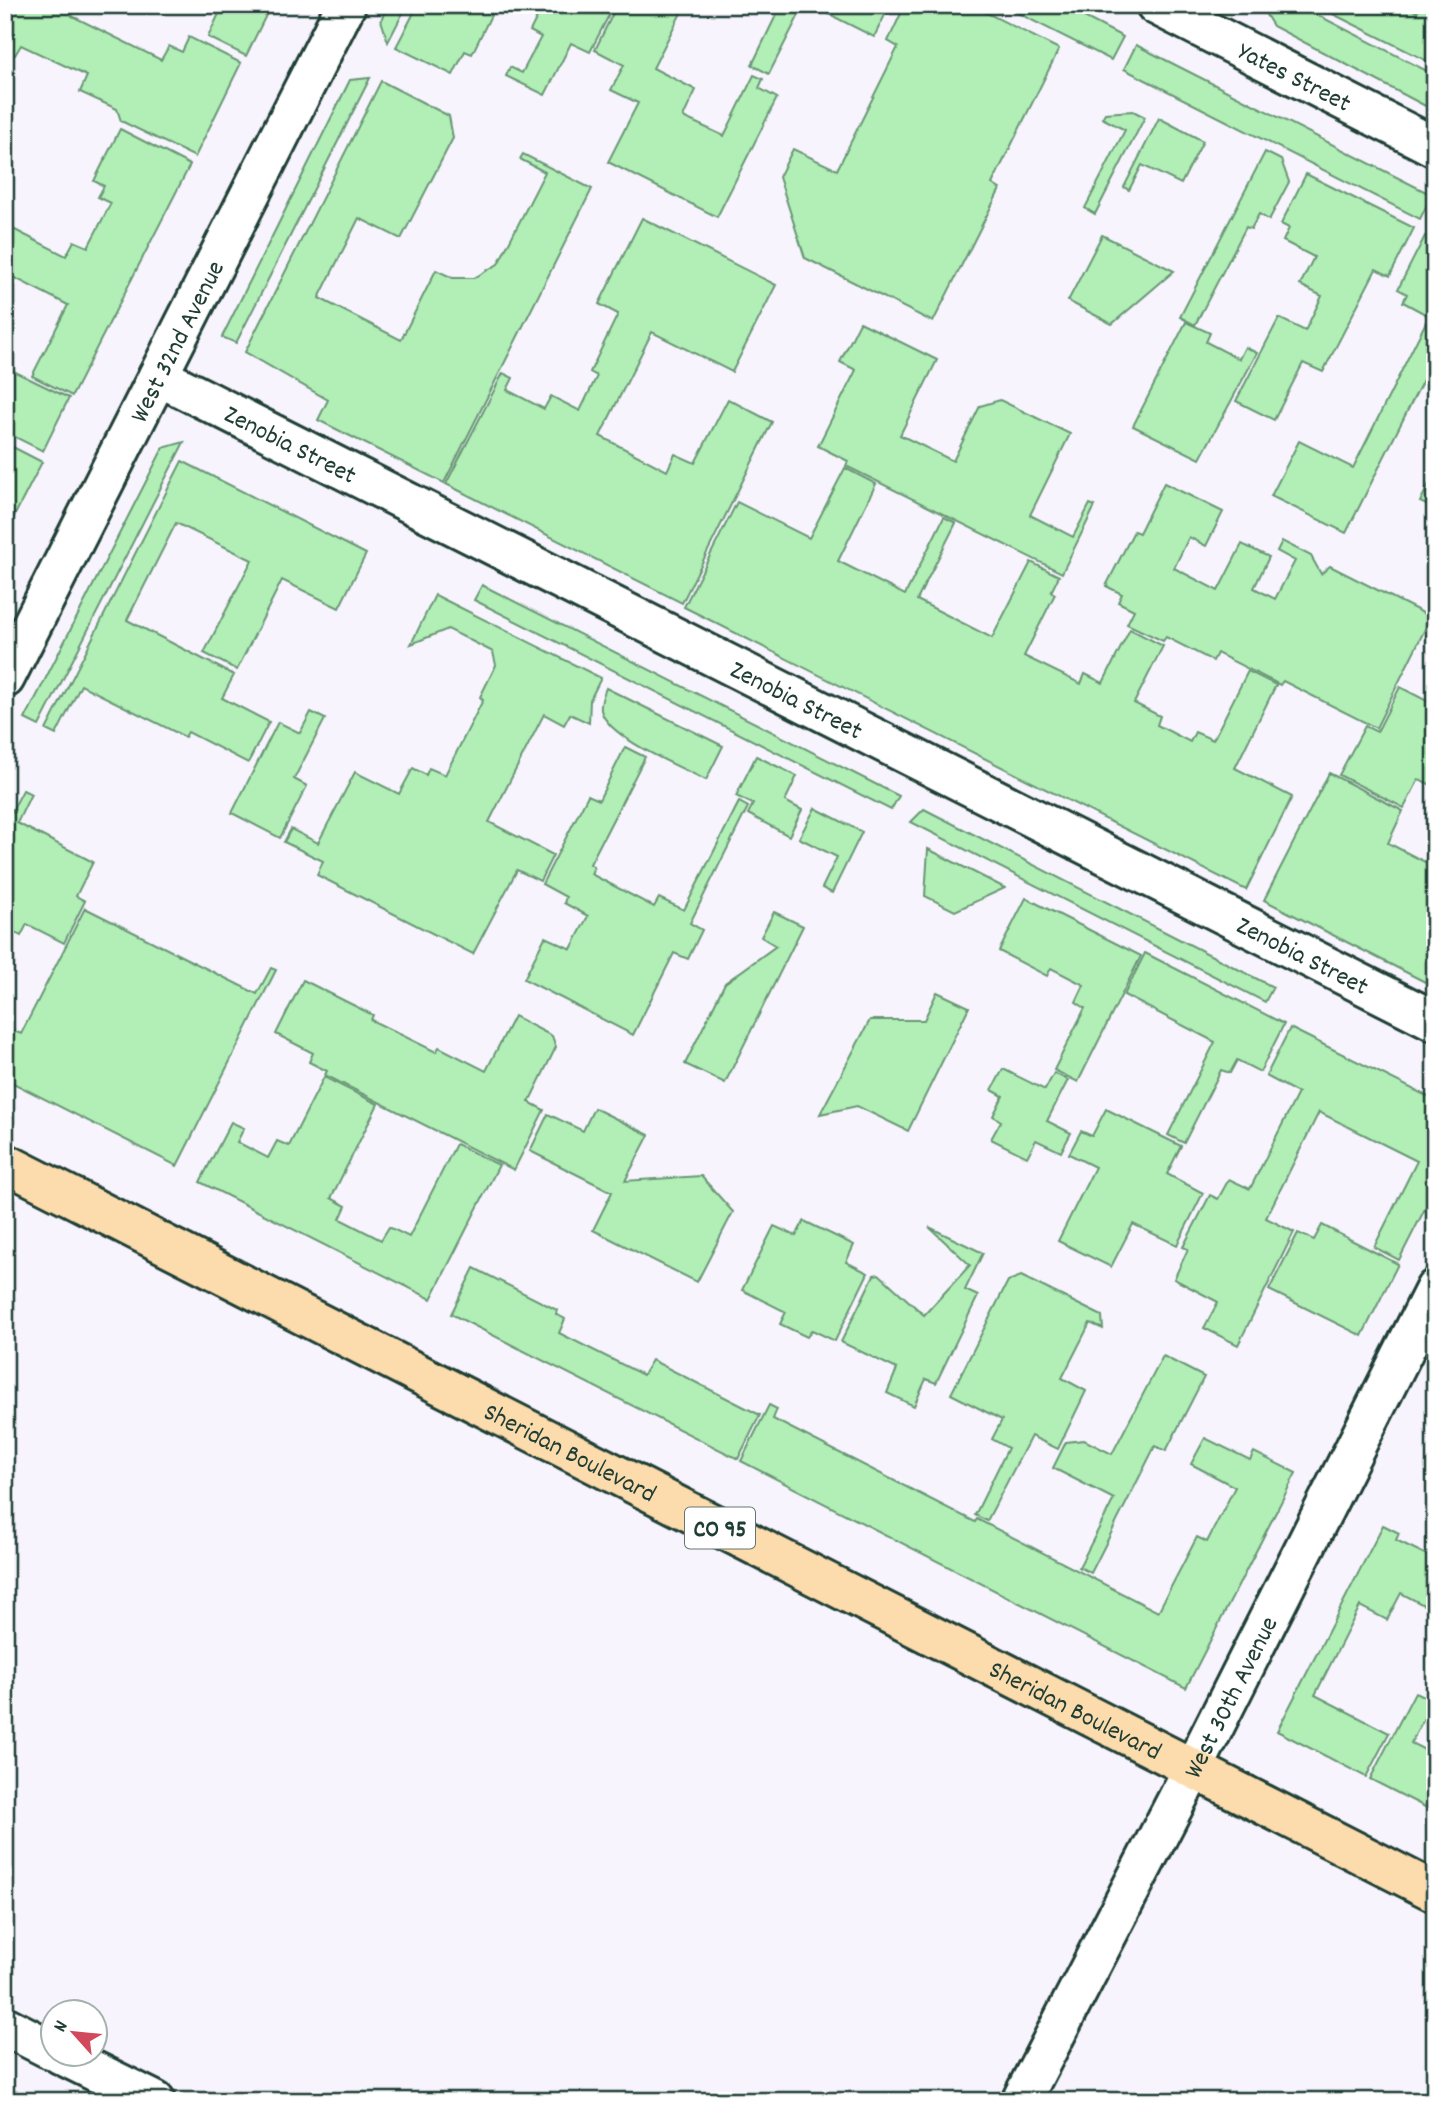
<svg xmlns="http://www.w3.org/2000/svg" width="1440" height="2106" viewBox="0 0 1440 2106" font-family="Dekko,sans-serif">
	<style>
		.green { fill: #b2efb6; stroke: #689675; stroke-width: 2 }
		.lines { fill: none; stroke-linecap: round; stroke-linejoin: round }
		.minor-casing { stroke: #1f3d34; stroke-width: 44 }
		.major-casing { stroke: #1f3d34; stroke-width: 44 }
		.minor { stroke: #fff; stroke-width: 38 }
		.major { stroke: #fcdcac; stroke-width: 38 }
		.labels { text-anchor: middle; stroke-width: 5; stroke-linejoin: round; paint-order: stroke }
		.shield { fill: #fff; stroke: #627771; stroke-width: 2 }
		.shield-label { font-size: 24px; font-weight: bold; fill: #1f3d34 }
		.street-label { font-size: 26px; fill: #1f3d34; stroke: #fff }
	</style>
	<rect width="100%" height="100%" fill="#f8f4fe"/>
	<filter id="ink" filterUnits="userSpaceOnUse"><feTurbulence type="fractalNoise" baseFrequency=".0143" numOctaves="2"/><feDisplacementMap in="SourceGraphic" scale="14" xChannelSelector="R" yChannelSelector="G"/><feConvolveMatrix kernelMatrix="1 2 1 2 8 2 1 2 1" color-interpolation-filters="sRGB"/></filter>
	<g filter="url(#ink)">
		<!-- green -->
		<g class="green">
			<path d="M5,5H65L64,8L73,13L72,16L161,60L169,46L182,52L189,37L241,63L195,157L121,121L117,109L80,92L87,76L21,45L15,55L5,50Z"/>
			<path d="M223,5H271L246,56L208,37Z"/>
			<path d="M388,5H407L388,42L381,20Z"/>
			<path d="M418,5H496L472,54L465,51L453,75L396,47Z"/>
			<path d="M543,5H595L610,13L590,52L571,43L545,95L506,76L510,67L522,73L541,37L530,31Z"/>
			<path d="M617,5H671L682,11L653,68L696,90L683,117L724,136L754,75L763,79L759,88L777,98L717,217L608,162L638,103L611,90L624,65L595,50Z"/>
			<path d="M781,5H804L769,74L752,65Z"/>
			<path d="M811,5H890L874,37Z"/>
			<path d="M905,5H971L1059,49L992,184L1000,189L933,322L805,258L779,177L793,149L837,170L898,47L888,41Z"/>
			<path d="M1002,5H1061L1123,37L1111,60Z"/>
			<path d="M1260,5H1298L1435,75V111L1273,26Z"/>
			<path d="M1315,5H1403L1417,12L1421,6L1435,14V65Z"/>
			<path d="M1136,45L1432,195L1420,219L1124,69Z"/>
			<path d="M370,78L236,343L222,337L350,80Z"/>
			<path d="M381,81L449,116L453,138L401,239L359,218L319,298L401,340L436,270L453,278H474L498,264L545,172L520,159L523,154L592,189L444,483L318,420L328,400L245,352Z"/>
			<path d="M1133,111L1145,117L1095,214L1085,208L1125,130L1102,118L1105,113Z"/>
			<path d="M1159,118L1203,141L1181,184L1142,165L1129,190L1124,187Z"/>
			<path d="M120,129L190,165L72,396L32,376L68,305L5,273V225L66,256L74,241L88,247L111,203L98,197L104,186L94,181Z"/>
			<path d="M1265,152L1281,160L1289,182L1269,220L1259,214L1251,229L1246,227L1195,325L1180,317Z"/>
			<path d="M1306,174L1414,228L1390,276L1376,269L1323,372L1303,363L1274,420L1236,401L1279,318L1305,331L1322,296L1300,285L1314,257L1283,241L1289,228L1281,224Z"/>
			<path d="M642,218L776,285L732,372L652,332L600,436L667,471L675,454L695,463L728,399L772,422L682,603L446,484L503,373L513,378L507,390L544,409L551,396L580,411L597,376L590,372L618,314L599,304Z"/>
			<path d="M1102,235L1174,271L1112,324L1068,301Z"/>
			<path d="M1425,236L1435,241V356L1346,533L1271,496L1299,441L1353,468L1429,316L1403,302L1407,294L1398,289Z"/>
			<path d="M860,322L937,360L900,435L953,461L980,406L1000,400L1070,434L1030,515L1073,537L1090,504L1095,506L1062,573L846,466L848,461L818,446L856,370L840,362Z"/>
			<path d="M1186,322L1210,333L1206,342L1239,359L1245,347L1257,353L1200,459L1133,426Z"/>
			<path d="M5,367L69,398L43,451L5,432Z"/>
			<path d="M184,442L39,726L25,719L163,448Z"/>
			<path d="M5,443L42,462L5,534Z"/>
			<path d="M182,461L366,554L339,608L282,580L237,670L204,653L252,560L176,523L127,620L234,675L222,698L269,722L248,763L188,732L185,737L81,685L56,735L46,730Z"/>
			<path d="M845,468L876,484L838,561L905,595L944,517L956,523L917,600L992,638L1031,562L1059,576L1051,592L1055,594L1024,656L1081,684L1085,674L1103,683L1130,629L1163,646L1134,703L1160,716L1157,725L1190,742L1195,732L1213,740L1248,671L1276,685L1235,768L1292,797L1246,890L684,607L737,502L809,538Z"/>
			<path d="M1435,472V509L1420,502Z"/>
			<path d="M1164,483L1223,512L1206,546L1189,537L1174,568L1218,591L1242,544L1269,557L1254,588L1275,599L1295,561L1277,551L1282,541L1311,556L1321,574L1330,566L1431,617L1376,728L1283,681L1280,685L1217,653L1213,661L1166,637L1163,641L1127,624L1134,610L1118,602L1122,594L1106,586L1134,531L1139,533Z"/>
			<path d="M482,585L899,796L891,810L474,600Z"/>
			<path d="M435,595L601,678L590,700L589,723L570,714L564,725L544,714L489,822L553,855L540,881L517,870L473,954L317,875L323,861L284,842L291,829L318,843L355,772L399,794L413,768L426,775L429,768L445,775L483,700L480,697L496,665L493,652L448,629L411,644Z"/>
			<path d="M1400,687L1435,705V787L1419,779L1404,808L1339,775L1365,726L1377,732Z"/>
			<path d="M606,688L723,746L706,780C681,767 607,738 601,710C600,702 603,696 606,688Z"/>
			<path d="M311,712L325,719L294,779L307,786L280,838L232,813L278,722L300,733Z"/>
			<path d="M625,747L645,757L590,864L594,867L591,874L654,907L659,898L684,910L739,802L748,807L690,923L702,930L688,959L674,953L633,1035L524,979L545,937L571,949L588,916L564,903L566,897L542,884L588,795L599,800Z"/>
			<path d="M756,756L797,776L785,801L802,810L789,836L748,814L753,804L736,796Z"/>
			<path d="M1329,773L1403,811L1388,843L1435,867V987L1264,900Z"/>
			<path d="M23,790L31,794L17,823L93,862L76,896L85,901L64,943L27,924L21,936L5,928V824Z"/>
			<path d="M815,808L862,832L832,893L822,888L837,857L799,838Z"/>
			<path d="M924,809L1273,987L1265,1002L911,822Z"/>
			<path d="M928,849L1005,888L955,911L925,896Z"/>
			<path d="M1026,898L1141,956L1078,1082L1054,1070L1085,1008L1076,1002L1084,985L1051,968L1047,976L999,951Z"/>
			<path d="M85,908L257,994L271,968L276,970L177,1166L5,1079V1026L21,1034Z"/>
			<path d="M774,912L803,926L725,1083L685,1064L725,983L776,946L761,937Z"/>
			<path d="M1145,953L1284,1024L1260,1072L1237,1060L1230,1073L1221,1070L1184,1143L1168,1135L1215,1042L1124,995Z"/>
			<path d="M303,980L373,1015L371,1020L436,1052L439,1047L486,1071L514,1016L552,1036L556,1047L529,1102L544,1110L514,1170L325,1075L327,1071L309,1062L313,1053L276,1034Z"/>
			<path d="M937,992L969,1007L908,1131L857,1106L820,1114L870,1020H924Z"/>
			<path d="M1290,1028L1435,1100V1189L1399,1260L1374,1247L1417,1161L1319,1112L1266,1218L1294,1232L1238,1345L1204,1328L1218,1302L1174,1279L1188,1249L1183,1247L1210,1195L1218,1199L1229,1179L1250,1189L1298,1093L1266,1076Z"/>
			<path d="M1003,1069L1045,1090L1054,1073L1068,1080L1047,1121L1071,1133L1061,1152L1036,1140L1027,1157L991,1139L1001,1121L993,1116L1003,1096L992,1090Z"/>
			<path d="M324,1077L378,1104L331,1198L346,1206L340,1219L381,1240L389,1227L409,1237L456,1144L499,1165L431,1299L200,1182L231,1122L244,1128L237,1142L268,1158L277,1141L289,1146Z"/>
			<path d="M594,1108L649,1135L625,1181L701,1176L733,1212L697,1282L593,1230L612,1192L530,1151L548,1114L583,1131Z"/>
			<path d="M1106,1109L1181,1146L1167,1174L1203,1193L1177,1245L1133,1224L1111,1267L1058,1241L1095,1167L1069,1154L1081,1131L1092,1136Z"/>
			<path d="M804,1221L854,1245L846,1262L868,1273L835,1341L812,1330L807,1337L780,1324L786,1312L742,1290L774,1226L796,1236Z"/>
			<path d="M1322,1225L1398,1264L1362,1336L1269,1290L1298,1233L1314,1240Z"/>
			<path d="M929,1227L983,1253L965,1290L978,1296L936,1383L926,1379L914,1406L887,1393L897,1369L841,1342L874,1275L879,1274L924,1315L970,1265Z"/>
			<path d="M474,1268L557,1310L556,1314L565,1319L559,1333L643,1375L652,1360L760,1415L738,1459L451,1314Z"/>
			<path d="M1021,1276L1102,1316L1103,1329L1090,1323L1062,1378L1086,1391L1058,1449L1031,1436L987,1521L975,1515L1008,1448L992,1439L1002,1420L951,1394L1008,1281Z"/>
			<path d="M1163,1356L1204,1377L1166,1451L1155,1446L1091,1573L1079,1567L1114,1499L1053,1468L1066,1442L1084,1440L1112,1454Z"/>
			<path d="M769,1405L777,1409L773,1419L975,1522L977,1519L1158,1612L1197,1537L1207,1542L1235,1487L1191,1464L1205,1438L1250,1460L1254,1452L1296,1473L1186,1688L741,1461Z"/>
			<path d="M1383,1525L1399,1533L1396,1540L1435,1559V1611L1401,1593L1387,1620L1360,1606L1315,1695L1389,1733L1366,1777L1277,1731Z"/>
			<path d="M1415,1692L1433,1701L1411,1743L1435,1755V1812L1370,1779Z"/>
		</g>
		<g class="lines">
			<!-- minor casing -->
			<g class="minor-casing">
				<g id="minor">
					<path id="s1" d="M1156,5L1435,147"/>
					<path id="s2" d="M158,376L1435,1021"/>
					<path id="s3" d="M5,678L346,5"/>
					<path d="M5,2026L52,2050"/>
					<path d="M60,2054L155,2101"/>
					<path id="s4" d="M1021,2101L1193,1769L1435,1289"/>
				</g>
			</g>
			<!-- major casing -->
			<g class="major-casing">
				<g id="major">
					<path id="s5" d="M5,1163L1435,1892"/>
				</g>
			</g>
			<!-- minor -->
			<use href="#minor" class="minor"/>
			<!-- major -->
			<use href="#major" class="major"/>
		</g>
	</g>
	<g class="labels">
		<!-- shield labels -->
		<rect class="shield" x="685" y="1507.5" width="70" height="41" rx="5"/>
		<g class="shield-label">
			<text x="720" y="1536">CO 95</text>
		</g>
		<!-- street labels -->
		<g class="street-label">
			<text dy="9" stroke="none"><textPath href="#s1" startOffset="156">Yates Street</textPath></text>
			<text dy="9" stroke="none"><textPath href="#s3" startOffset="378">West 32nd Avenue</textPath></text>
			<text dy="9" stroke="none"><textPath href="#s2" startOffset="149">Zenobia Street</textPath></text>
			<text dy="9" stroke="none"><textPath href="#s2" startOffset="716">Zenobia Street</textPath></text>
			<text dy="9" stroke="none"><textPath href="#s2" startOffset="1283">Zenobia Street</textPath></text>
			<text dy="9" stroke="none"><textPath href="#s5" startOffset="635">Sheridan Boulevard</textPath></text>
			<text dy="9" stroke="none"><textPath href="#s4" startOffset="455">West 30th Avenue</textPath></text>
			<text dy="9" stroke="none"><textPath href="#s5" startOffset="1202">Sheridan Boulevard</textPath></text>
		</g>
	</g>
	<!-- margin -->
	<rect width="1440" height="2106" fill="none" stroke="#fff" stroke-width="28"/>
	<rect x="14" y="14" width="1412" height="2078" fill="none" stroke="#1f3d34" stroke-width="2.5" filter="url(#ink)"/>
	<!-- north arrow -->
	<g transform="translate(74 2033) rotate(297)"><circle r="33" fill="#ffffff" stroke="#a5b1ae" stroke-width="2"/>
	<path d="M0-5L12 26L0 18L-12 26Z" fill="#d1495b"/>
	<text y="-10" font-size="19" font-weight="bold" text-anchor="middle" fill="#1f3d34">N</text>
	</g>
</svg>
